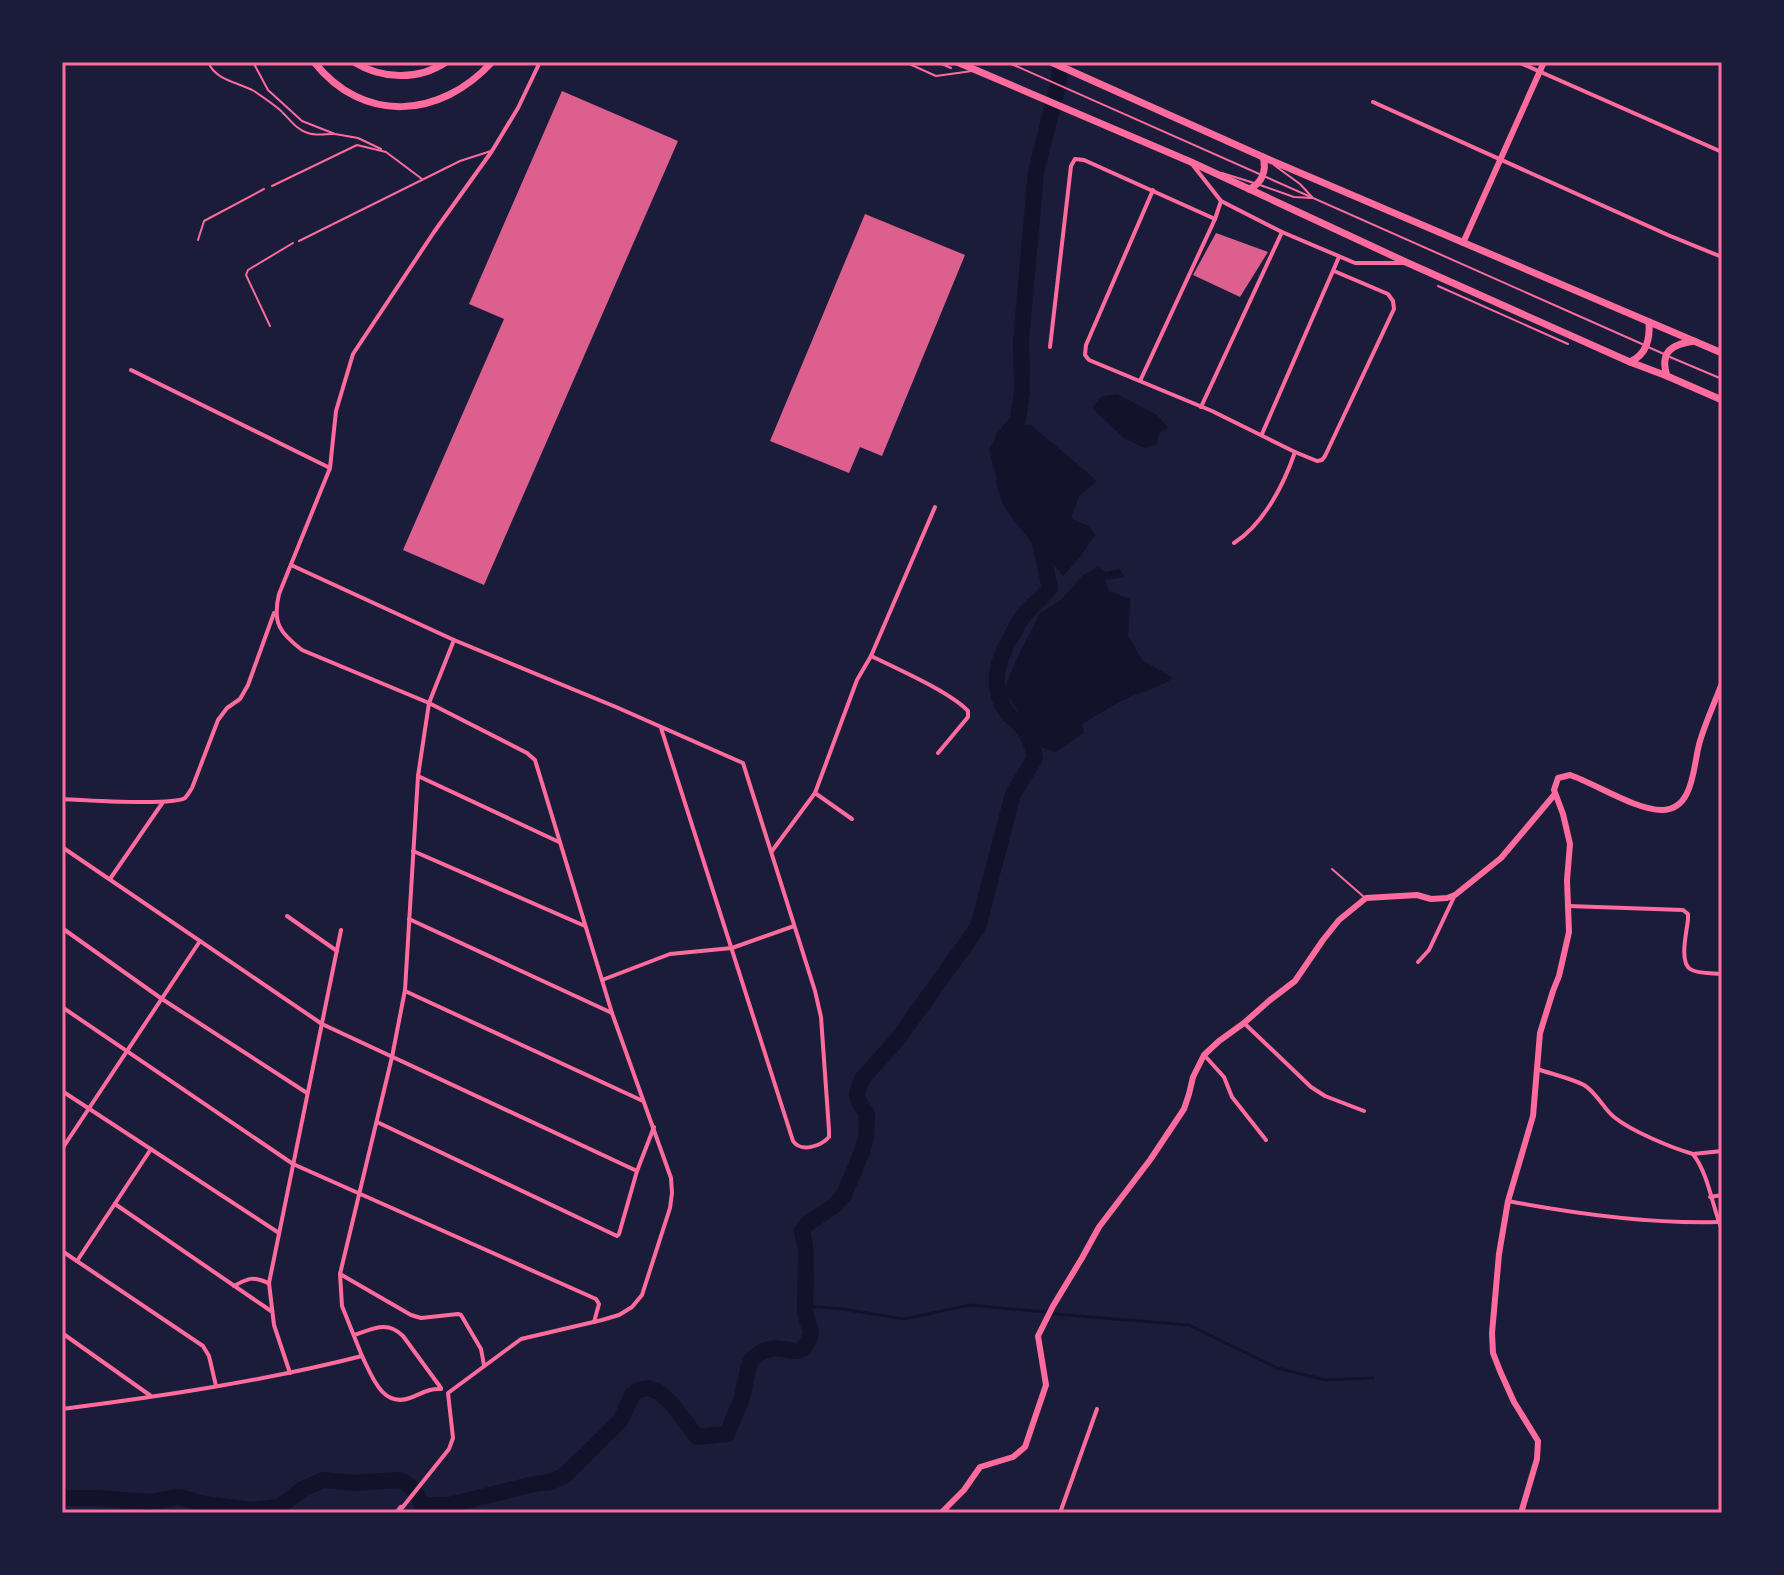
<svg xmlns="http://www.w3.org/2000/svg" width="1784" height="1575" viewBox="0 0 1784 1575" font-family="'Varela Round',sans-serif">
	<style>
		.water { fill: #12122b }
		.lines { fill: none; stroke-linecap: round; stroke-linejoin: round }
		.stream { stroke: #12122b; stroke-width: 3 }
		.river { stroke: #12122b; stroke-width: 16 }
		.building { fill: #dd5f8e }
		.path { stroke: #ff6b9d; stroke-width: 2 }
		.service { stroke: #ff6b9d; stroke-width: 2 }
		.minor { stroke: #ff6b9d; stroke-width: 4 }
		.tertiary { stroke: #ff6b9d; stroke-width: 6 }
		.trunk { stroke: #ff6b9d; stroke-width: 7 }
		.neatline { fill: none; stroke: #ff6b9d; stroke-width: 3 }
	</style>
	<rect width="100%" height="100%" fill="#1b1b3a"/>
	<!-- water -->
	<g class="water">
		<path d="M1117,394L1157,415L1168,428L1159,433L1157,444L1145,448L1125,439L1092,408L1101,397Z"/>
		<path d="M1031,425L1097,481L1079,496L1071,518L1088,526L1095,535L1080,557L1063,576L1030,536L996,476L989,450L1002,427Z"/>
		<path d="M1098,567L1106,572L1119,569L1125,577L1105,580L1109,591L1130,599L1128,636L1142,660L1173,678C1159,688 1144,691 1130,697C1113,705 1098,714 1082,724L1084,733L1055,752L1042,747L1004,690L1017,658L1040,613L1061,600L1082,576Z"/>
	</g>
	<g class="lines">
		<!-- stream -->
		<g class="stream">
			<path d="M805,1306L843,1309L904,1319L970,1305L1046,1312"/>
			<path d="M1054,1314L1189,1325L1277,1368L1325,1380L1373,1378"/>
		</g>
		<!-- river -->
		<g class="river">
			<path d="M1002,444L1003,439L1018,420L1022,391L1021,341L1036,172L1058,85L1061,62"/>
			<path d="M62,1498H97L151,1502L179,1497L204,1504L252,1510L279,1507L303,1489L323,1480L354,1483L399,1480C410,1483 418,1494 421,1504L424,1505H449L534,1484L551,1482L565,1475L621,1420L632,1395L638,1390L648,1388L659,1392L672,1404L697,1437L727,1434L742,1398L749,1365L752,1359L763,1351L774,1348L797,1351L804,1348L809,1340L811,1332L805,1313L806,1252L802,1231L806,1225L835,1205L844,1195L861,1154L866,1138L867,1114L859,1102L857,1094L862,1079L897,1040L978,927L1013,794L1035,758C1033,745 1029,735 1020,725C1016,720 1010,717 1007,712C989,687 997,661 1011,637C1015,630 1019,621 1024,615C1033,605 1041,599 1050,588L1039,539L1011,503L1004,482"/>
		</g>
	</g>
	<!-- building -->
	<g class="building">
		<path d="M562,91L678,141L484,585L403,550L504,319L469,304Z"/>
		<path d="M865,214L965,255L882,456L860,447L849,473L770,441Z"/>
		<path d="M1216,233L1268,252L1240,297L1193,275Z"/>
	</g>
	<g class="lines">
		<!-- path -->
		<g class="path">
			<path d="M937,62L951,68"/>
			<path d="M1438,286L1568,344"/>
		</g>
		<!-- service -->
		<g class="service">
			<path d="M208,62C216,81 238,82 254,91C263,97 272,103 280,110C289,118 296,130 308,133C316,136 325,134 333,134"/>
			<path d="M253,62L268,90L302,121L335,134L358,138L381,149"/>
			<path d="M905,62L936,76L972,71"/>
			<path d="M1007,62L1642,344"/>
			<path d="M1274,165L1300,184L1312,197"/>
			<path d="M1222,173L1254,183"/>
			<path d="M1260,185L1294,197L1312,198"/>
			<path d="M272,186L357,145L386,152L422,179"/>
			<path d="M198,240L204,221L264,189"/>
			<path d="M299,241L460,161L491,151"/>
			<path d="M270,326L246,275L248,270L293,243"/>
			<path d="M1648,347L1664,354"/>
			<path d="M1670,357L1722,379"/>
			<path d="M1332,869L1364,897"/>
		</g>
		<!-- minor -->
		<g class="minor">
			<path d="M1518,62L1722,152"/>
			<path d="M1373,102L1668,235L1722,257"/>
			<path d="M1192,164L1221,201L1282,232L1355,263H1404"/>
			<path d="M1153,190L1086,345L1085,355L1089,360L1212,411L1295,452L1317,461L1322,460L1325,456L1394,309L1393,301L1388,294L1334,271"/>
			<path d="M1050,347L1071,166L1075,159L1084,160L1215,219"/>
			<path d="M131,370L330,468"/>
			<path d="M1140,381L1215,219L1221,201"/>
			<path d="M1201,407L1282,232"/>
			<path d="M1262,434L1339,257"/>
			<path d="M1234,543C1264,524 1284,484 1295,452"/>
			<path d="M291,565L454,640L616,707L743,763L815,991L821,1017L829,1130V1137C821,1146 801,1153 793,1141L661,728"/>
			<path d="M871,656L935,507"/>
			<path d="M418,776L559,842"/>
			<path d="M815,793L852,819"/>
			<path d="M62,799C82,800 172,806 185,798C188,795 190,791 192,788L218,720L227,708L240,699L248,685L274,613"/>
			<path d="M62,847L322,1024L637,1171"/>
			<path d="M413,851L585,926"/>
			<path d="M772,851L815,793L857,680L871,656C896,668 950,692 968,711V717L938,753"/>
			<path d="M110,879L163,802"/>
			<path d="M1568,906L1683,910L1688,914V919C1687,931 1679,961 1690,969C1697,974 1713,973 1722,974"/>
			<path d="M287,916L337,951"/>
			<path d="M409,919L612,1013"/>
			<path d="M62,928L162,999L307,1093"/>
			<path d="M1418,962L1429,950L1455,895"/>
			<path d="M602,980L670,954L732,948L794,926"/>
			<path d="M405,991L643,1101"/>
			<path d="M62,1007L293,1164L596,1299L599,1304L594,1322"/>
			<path d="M1244,1023L1311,1087L1325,1096L1364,1111"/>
			<path d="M1205,1056L1224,1077L1232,1097L1266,1140"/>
			<path d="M1537,1069C1552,1074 1570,1078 1584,1085C1597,1093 1603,1108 1614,1117C1631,1131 1672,1148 1693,1154C1709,1175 1712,1206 1722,1230"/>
			<path d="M62,1091L279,1233"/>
			<path d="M377,1122L617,1236L619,1234L637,1171L654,1127"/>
			<path d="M62,1149L200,941"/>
			<path d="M1693,1154L1722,1151"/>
			<path d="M1710,1197L1722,1195"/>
			<path d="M1508,1201C1577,1214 1648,1224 1718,1222"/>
			<path d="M115,1204L271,1311"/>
			<path d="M62,1251L203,1346L209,1356L216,1386"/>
			<path d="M77,1261L151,1149"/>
			<path d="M340,1274L411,1315L421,1318L458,1314L461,1315L481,1349L484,1365"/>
			<path d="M234,1286C248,1278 253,1276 268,1283"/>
			<path d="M62,1333L151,1396"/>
			<path d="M354,1335C373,1329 387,1320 403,1336L441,1388"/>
			<path d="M362,1356L342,1306L340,1274L392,1057L405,990L418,776L429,703L454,640"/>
			<path d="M290,1373L274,1325L269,1283L341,930"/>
			<path d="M62,1409C163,1396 264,1381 362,1356C372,1376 382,1408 410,1398C421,1394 429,1388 441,1389"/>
			<path d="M402,1508L449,1449L453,1438L448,1393L521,1339L602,1320L619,1315L632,1307L642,1295L670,1208L672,1193L671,1178L612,1013L535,760L527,753L429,703L302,650C280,633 272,623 279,594L330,468L336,411L353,354L434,232L492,151L518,108L540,62"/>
			<path d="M1060,1513L1097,1409"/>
		</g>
		<!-- tertiary -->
		<g class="tertiary">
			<path d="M1463,243L1544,62"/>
			<path d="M397,1513L401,1508"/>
			<path d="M941,1513L964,1490L980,1467L1013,1457L1025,1447L1046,1385L1038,1336L1053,1306L1082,1258L1099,1227L1150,1160L1184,1109L1189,1094L1193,1077L1204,1055L1219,1041L1244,1023L1270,1000L1295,981L1323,940L1339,920L1366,898L1417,895L1431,899L1447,898L1455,895L1501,858L1555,794"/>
			<path d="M1521,1513L1537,1459L1538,1441L1514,1402L1500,1371L1493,1353L1492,1333L1499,1254L1508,1201L1533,1116L1540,1033L1553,991L1559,976L1569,932L1567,880L1570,844L1563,814L1554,790L1558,778L1570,775C1596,784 1636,810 1662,810C1695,810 1693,763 1700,741C1706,721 1715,702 1722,683"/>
		</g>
		<!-- trunk -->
		<g class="trunk">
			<path d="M314,62C363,124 440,119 492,62"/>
			<path d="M354,62C381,79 418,81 446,62"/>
			<path d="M957,62L1191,162L1408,263L1630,362L1667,376L1722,400"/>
			<path d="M1051,62L1263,157L1722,353"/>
			<path d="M1249,189C1262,184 1267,170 1263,157"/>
			<path d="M1630,362C1647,354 1650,339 1649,322"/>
			<path d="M1667,376C1659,351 1673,344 1694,341"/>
		</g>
	</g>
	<!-- border -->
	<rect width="1784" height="1575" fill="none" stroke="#1b1b3a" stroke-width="128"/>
	<rect x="64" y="64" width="1656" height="1447" class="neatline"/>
</svg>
